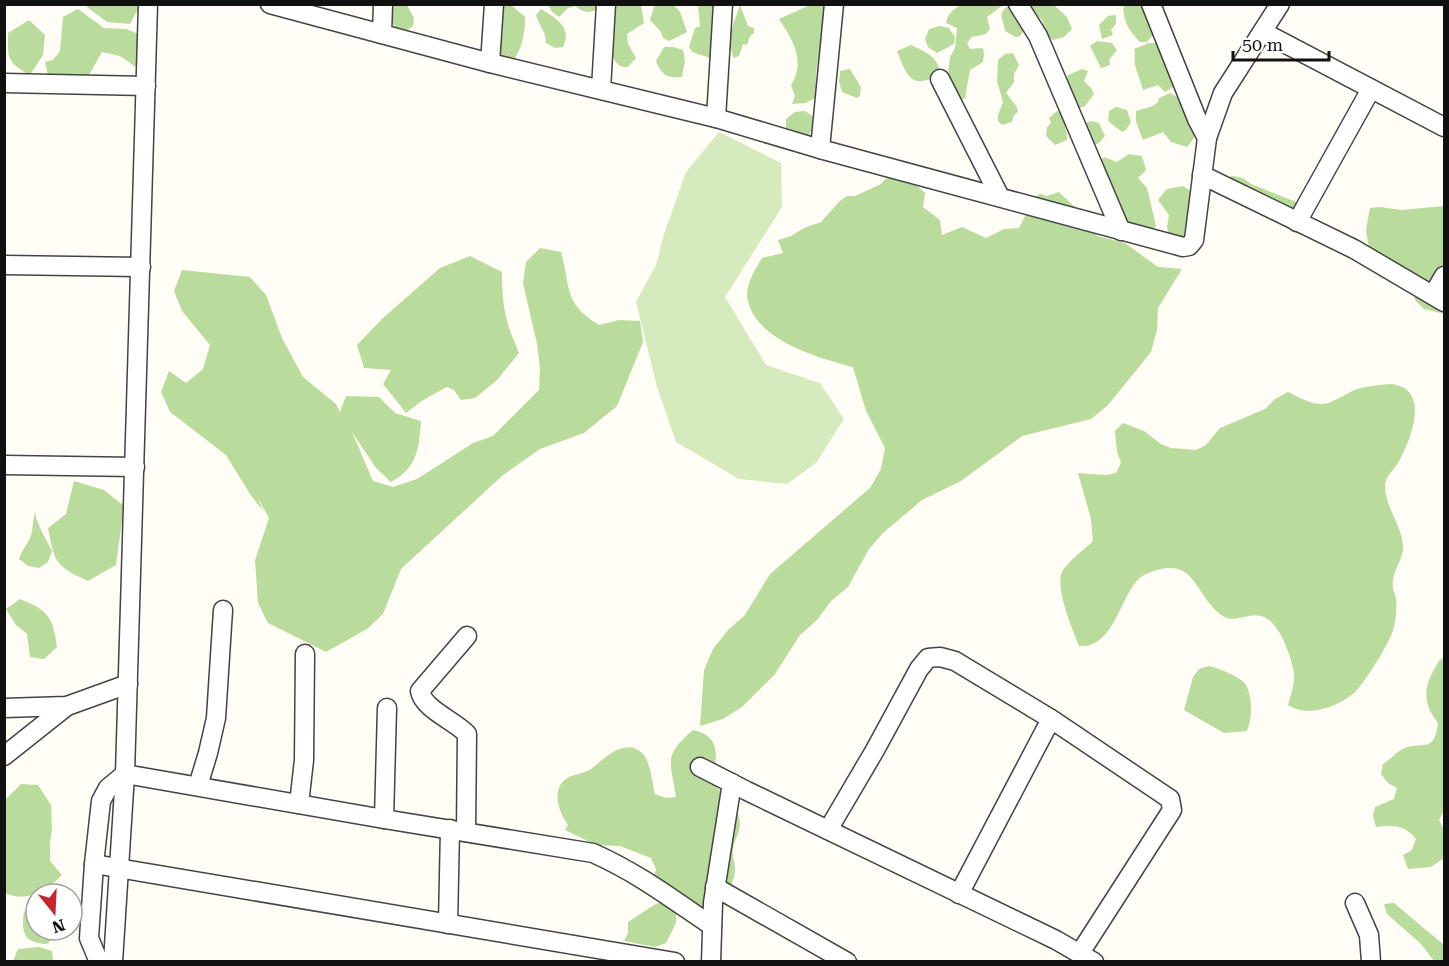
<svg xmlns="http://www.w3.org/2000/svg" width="1449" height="966" viewBox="0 0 1449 966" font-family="'Roboto Serif',serif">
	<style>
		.green { fill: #d5ebbd }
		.forest { fill: #b9dc9c }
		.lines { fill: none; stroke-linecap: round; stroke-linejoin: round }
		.minor-casing { stroke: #444; stroke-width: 21 }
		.minor { stroke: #fff; stroke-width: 18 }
	</style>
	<rect width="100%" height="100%" fill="#fffdf5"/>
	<!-- green -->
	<path class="green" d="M719,132L781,163L782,207L725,297L766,365L820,383L844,419L816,463L787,484L739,479L676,442L657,387L636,302L656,265L664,234L686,172Z"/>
	<!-- forest -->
	<g class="forest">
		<path d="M655,4L674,5L680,12L687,32L669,41L663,38L661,32L650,20Z"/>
		<path d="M1124,4L1146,5L1153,35L1147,42H1140C1130,32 1121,19 1124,4Z"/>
		<path d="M88,5H140L130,24L107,22L87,7Z"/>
		<path d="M391,5H407L414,18L413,26L407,30L396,29L392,22Z"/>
		<path d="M504,5H511L525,17C526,29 521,55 511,62L503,58L499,50V37L503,33L501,21Z"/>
		<path d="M548,5V4L601,5V8C592,12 584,15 576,6L568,8L559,17L552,12Z"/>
		<path d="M615,5H641L644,23L627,34L628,44L636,58L628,67C619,68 616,63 612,55Z"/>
		<path d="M698,5H715L717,50L710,58L692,52L689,47L695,28L700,26Z"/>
		<path d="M740,5L748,26L754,28V33L750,36L747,45L743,44L739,56L734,58C725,39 734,23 740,5Z"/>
		<path d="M810,5H823L826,7C825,30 818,51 816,74C815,82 817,90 816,98L805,103L792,104L795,96L791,85C806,62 793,40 779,19Z"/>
		<path d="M961,5H1003L987,17L990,29L986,34L972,37L967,43L970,49L983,48L984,54L983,62L970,70L965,98L956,104L947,83L950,57L955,48L957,28L946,23C948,14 952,10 961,5Z"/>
		<path d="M1013,5L1026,27L1020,36L1016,37L1005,31L1001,14L1006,7Z"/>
		<path d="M1027,5H1054L1067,17L1072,29L1064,37L1053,40L1048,37L1042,20Z"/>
		<path d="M78,9L104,28L126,29L141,35L140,56L136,67L120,56L102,52L85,82L48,76L45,62L53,60L60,51L63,17Z"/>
		<path d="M541,9C556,18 573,28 563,47L555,48L546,43C546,31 539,26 536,15Z"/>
		<path d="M1116,15V24L1111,30L1113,35L1102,39L1099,25L1108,16Z"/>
		<path d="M29,20L45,35L43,55L30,75C6,62 8,58 8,33Z"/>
		<path d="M940,26L949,28L955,37L954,44L937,53L928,47L925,39L929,29Z"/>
		<path d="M1097,41L1112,43L1117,50L1109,60L1110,65L1101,68L1090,46Z"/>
		<path d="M1149,43H1161L1173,76V87L1165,92L1158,85L1143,90C1141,82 1137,73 1135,65C1134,59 1136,55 1134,49Z"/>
		<path d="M911,45C926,52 939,57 940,74C911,91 907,76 897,51Z"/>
		<path d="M664,47H673L683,50L685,61L682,77C667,78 662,76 656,61Z"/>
		<path d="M1013,53L1019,65L1014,74V82L1006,93L1017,107L1018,112L1014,115L1012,122L1002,125L998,121V115L1003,102L997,81L998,60L1005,54Z"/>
		<path d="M850,69L861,87L860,96L857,98L842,92L839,81L840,71Z"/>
		<path d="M1082,69L1088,71L1084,81L1091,88L1094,94L1085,106L1080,108L1076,104L1066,83L1068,75Z"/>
		<path d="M1170,93L1181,99L1194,126V138L1187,147L1171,142L1163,132L1143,140L1136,122V111L1153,106L1158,102L1159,98Z"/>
		<path d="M1116,107L1127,110L1131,122L1126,130L1122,132L1108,121L1109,111Z"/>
		<path d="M805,111L815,118L807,142L791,137L786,129V119L795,112Z"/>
		<path d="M1057,111L1063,113L1068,124L1065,128L1067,134V140L1055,145L1046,136L1047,127L1051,123L1049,118Z"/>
		<path d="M1091,121L1099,123L1105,136L1099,143L1094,145L1087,135L1082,124Z"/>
		<path d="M1129,154L1142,156L1146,170L1138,178L1147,188L1156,226L1147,235L1134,230L1122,216L1098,165L1104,157L1117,162Z"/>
		<path d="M1233,176L1243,178L1251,184L1301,204L1311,227L1306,237L1296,232L1223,178Z"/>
		<path d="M894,177C906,179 916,184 925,193L923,207L940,220L942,235L962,227L986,238L1004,229L1019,228L1035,197L1040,194L1047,196L1059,192L1081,213L1097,236L1125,243L1158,267L1182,269L1158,308L1157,330L1151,352L1108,405L1091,419L1022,436L961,481L922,500L883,533L869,549L848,587L831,601L817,620L800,635L775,674L742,707L723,719L700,726L704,670L713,649L728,630L745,615L770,574L870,488L881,469L885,448L866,411L853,367C819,358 757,341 748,301C744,286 755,270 762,258L783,253L778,240L791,236L804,228L821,222L840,201L847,196H855L881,184L885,179Z"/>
		<path d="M1183,186L1192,192L1191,231L1183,241L1169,235L1167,227L1169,215L1158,200L1167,189Z"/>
		<path d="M1444,206V314L1424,309L1416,301L1407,282L1373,253L1368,243L1366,230L1370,208L1380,207L1402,210Z"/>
		<path d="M540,248L561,252C571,288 563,303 599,325L619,320L640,321L643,342L617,406L584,433L540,449L503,475L401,569L383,614L367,629L326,652L268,623L258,603L255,560L269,518L258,498L263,511L250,494L226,455L170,412L161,392L169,371L186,383L203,369L210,345L182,311L174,291L182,270L250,277L266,295L282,338L303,377L336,404L340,412L346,396L379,397L395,413L421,421C419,449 417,468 391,482L376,468L352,432L373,481L393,487L417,479L473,443L493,436L539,390L540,368L537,344L523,283L526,262Z"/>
		<path d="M470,256L502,272C502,306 505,321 519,353L497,380L475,398L461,400L454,390L447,387L423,400L406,413L383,384L391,370L364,368L357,345L382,319L440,268Z"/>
		<path d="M1390,384C1431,387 1412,438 1399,461C1395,469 1386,476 1385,484C1384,506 1402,525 1403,546C1404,557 1394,569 1393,581C1392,588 1394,592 1396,598C1397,608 1396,621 1393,630C1391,641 1363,685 1355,692C1339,707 1307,718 1288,705C1291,694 1295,684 1294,673C1291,656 1279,620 1261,616C1248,612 1234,625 1221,615C1192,592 1196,553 1146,574C1121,584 1118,649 1079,646C1073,630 1053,585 1063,570C1071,559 1084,550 1093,541L1091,519L1078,473L1106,475L1116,473L1121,463L1117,452L1115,431L1123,423L1144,431L1161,444L1171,448L1196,450L1206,445L1220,428L1265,409L1275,399L1288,392C1299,397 1311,405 1323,404C1334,403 1346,393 1357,389C1368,386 1379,385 1390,384Z"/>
		<path d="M74,481L104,490L124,506L116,565L88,581C55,566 55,563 48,528L66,514Z"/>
		<path d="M35,512C37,526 46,538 52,551L48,562L39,568L28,566L19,559C22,549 30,542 32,532C33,525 33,519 35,512Z"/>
		<path d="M20,599C49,611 53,617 57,647L44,659L30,657L27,634L16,625L6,609Z"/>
		<path d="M1444,657V811L1439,820L1444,830V858L1431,867L1408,869L1403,855L1412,850L1416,839C1405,825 1394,825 1376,827L1373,816L1375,807L1394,799L1397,788L1388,783L1381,774L1383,764C1390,760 1396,752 1403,749C1422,740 1434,755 1438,723C1423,705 1423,687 1435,668C1438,662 1439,660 1444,657Z"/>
		<path d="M1209,666C1218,668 1241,677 1246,685C1253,699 1252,718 1247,731L1224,733L1184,710L1193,677L1199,669Z"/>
		<path d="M693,730C722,736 717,758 712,781C720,793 733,801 738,814C744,832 734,836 733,850C732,857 735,862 735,869C735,882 723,906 715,915L676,912V923L666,943L655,947L624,941L628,933V922L654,905L664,901L653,879L656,869L651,858L620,846L596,845L565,830L568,825C558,811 550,787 569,777C576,774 585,773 591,769C604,759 625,736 643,754C651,763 652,783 655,794L666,798L676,797C671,761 662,757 693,730Z"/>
		<path d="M21,784L38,785L51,805L52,828L50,843V861L62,875C47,891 27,903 5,893V800Z"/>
		<path d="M1394,903L1444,945V961H1434L1421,944L1387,914L1384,904Z"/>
		<path d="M36,906V930H62L47,944C24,943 21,933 24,912Z"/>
		<path d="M39,947L52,951L53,961H13L18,949Z"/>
	</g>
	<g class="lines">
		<!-- minor casing -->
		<g class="minor-casing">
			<g id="minor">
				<path d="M270,4L490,63L716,118L820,149L1183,247L1189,246L1194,240L1207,138"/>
				<path d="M1018,4L1038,36L1121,231"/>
				<path d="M1151,4L1197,119L1207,138L1223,93L1280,4"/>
				<path d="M1263,32L1444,127"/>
				<path d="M382,34L383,4"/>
				<path d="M490,63L494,4"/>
				<path d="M940,79L1000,197"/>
				<path d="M4,83L146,86"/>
				<path d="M601,89L606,4"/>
				<path d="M716,118L723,4"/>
				<path d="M820,149L834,4"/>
				<path d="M1202,175L1354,249L1444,302"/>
				<path d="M1297,222L1371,89"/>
				<path d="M4,265L141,267"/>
				<path d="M1433,295L1444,276"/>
				<path d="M4,465L135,467"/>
				<path d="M4,708L67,706L128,684"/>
				<path d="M4,756L67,706"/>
				<path d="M700,767L747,791L1056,940L1094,962"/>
				<path d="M125,774L384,819L593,853C638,873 672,899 712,926"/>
				<path d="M198,786L208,753L216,718L223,610"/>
				<path d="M299,804L304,760L305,654"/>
				<path d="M384,819L387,708"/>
				<path d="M828,830L875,750L919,669L928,658L940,657L955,661L1051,719L1170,799L1172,810L1080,953"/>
				<path d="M466,832L467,734C455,721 423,709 420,691L467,636"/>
				<path d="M94,864L675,962"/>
				<path d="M715,887L847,962"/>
				<path d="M959,894L1051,719"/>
				<path d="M1355,903L1369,935L1371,962"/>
				<path d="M448,924L450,829"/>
				<path d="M99,962L89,938L94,864L101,801L108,788L125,774"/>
				<path d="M113,962L125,774L148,4"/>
				<path d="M711,962L713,903L732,783"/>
			</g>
		</g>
		<!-- minor -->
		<use href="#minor" class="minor"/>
	</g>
	<!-- border -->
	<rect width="1449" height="966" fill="none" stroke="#111111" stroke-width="12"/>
	<!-- north arrow -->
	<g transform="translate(54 912) rotate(162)"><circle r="28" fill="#ffffff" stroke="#a0a0a0" stroke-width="1.5"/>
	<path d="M0-4.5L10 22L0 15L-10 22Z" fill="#c4262e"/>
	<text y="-9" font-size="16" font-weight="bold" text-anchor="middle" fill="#111111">N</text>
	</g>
	<!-- scale -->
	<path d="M1233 51v9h96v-9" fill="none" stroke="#111111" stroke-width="3"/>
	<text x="1242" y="51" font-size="18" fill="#111111" stroke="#ffffff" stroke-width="4.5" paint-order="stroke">50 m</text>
</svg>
